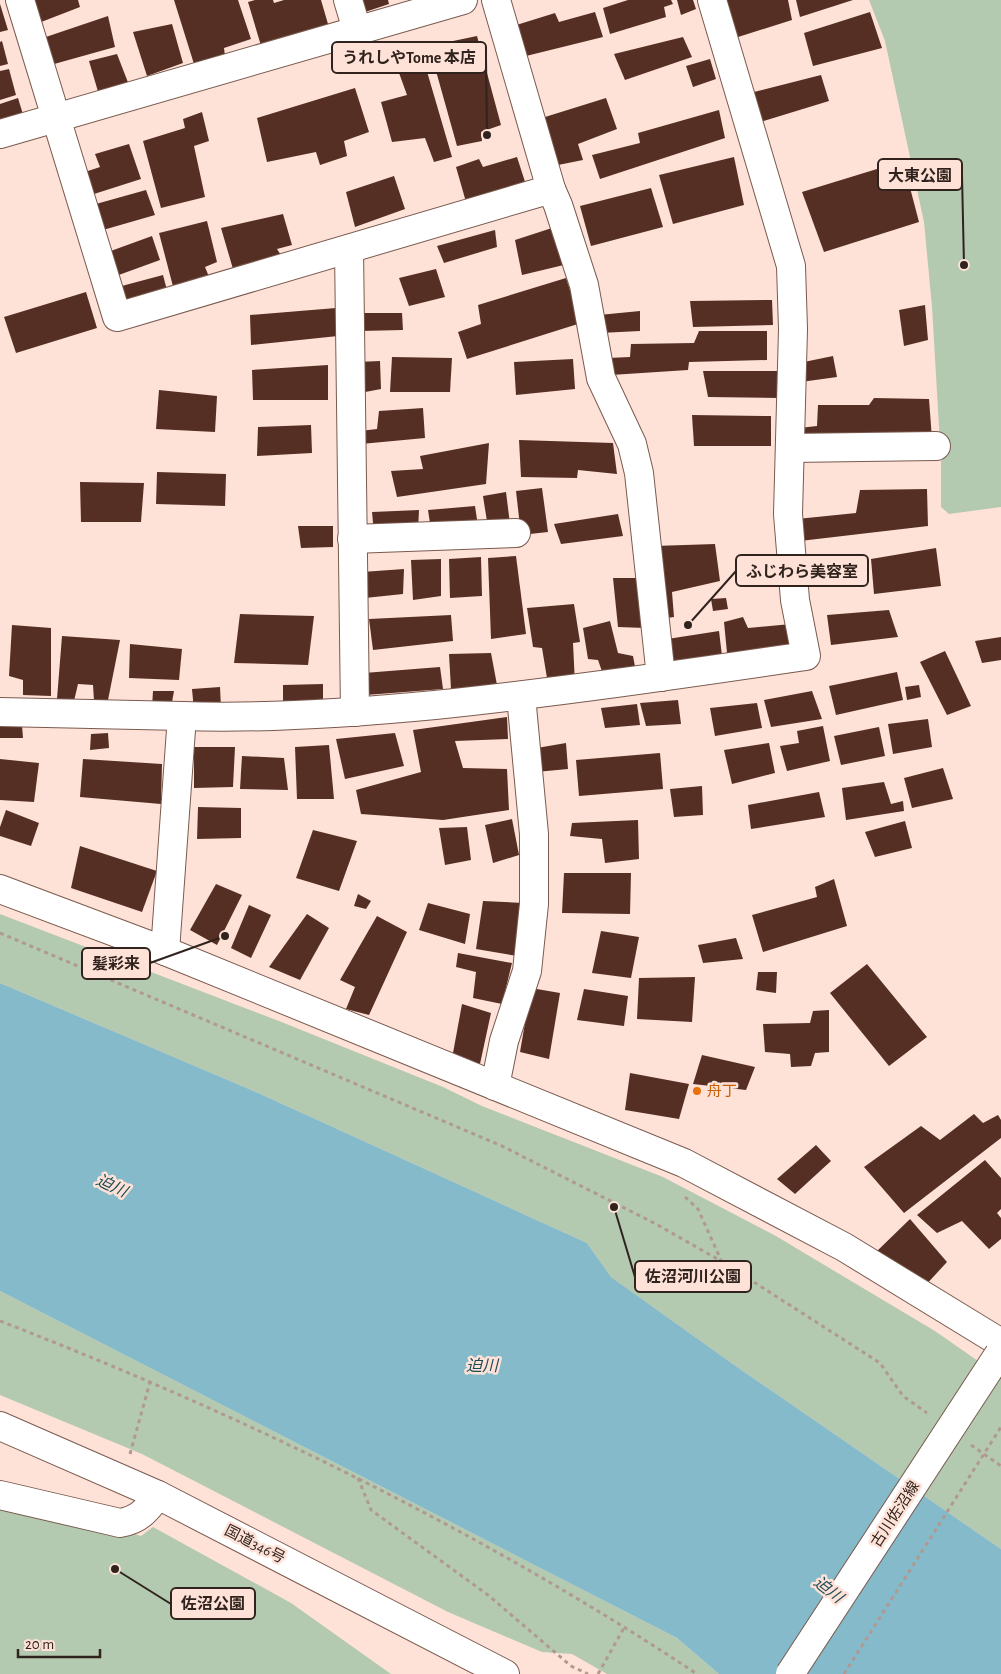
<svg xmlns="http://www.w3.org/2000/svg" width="1001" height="1674" viewBox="0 0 1001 1674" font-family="'Alegreya Sans','Noto Sans JP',sans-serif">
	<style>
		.green { fill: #b3cab1 }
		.water { fill: #84bac9 }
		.building { fill: #562f24 }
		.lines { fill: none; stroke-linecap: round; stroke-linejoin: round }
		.minor-casing { stroke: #795a4f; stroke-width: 30 }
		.highway-casing { stroke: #795a4f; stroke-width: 30 }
		.path { stroke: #b09990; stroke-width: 3; stroke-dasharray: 4 4; stroke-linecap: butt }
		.minor { stroke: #fff; stroke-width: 28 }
		.highway { stroke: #fff; stroke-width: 28 }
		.major-bridge-casing { stroke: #795a4f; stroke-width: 30; stroke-linecap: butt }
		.path-bridge { stroke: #b09990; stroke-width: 3; stroke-dasharray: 4 4; stroke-linecap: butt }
		.major-bridge { stroke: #fff; stroke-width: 28 }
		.food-dot { fill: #e8710a; stroke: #ffe2d7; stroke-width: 2 }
		.labels { text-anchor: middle; stroke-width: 5; stroke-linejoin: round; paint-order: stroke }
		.food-label { font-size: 15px; fill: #c56008; stroke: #ffe2d7; text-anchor: start }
		.street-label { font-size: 15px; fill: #30231e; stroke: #ffe2d7 }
		.water-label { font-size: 16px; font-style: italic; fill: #1b4b57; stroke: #ffe2d7 }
		.leader { fill: none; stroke: #30231e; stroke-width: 2 }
		.callout-dot { fill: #30231e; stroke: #ffe2d7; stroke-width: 2 }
		.callout { fill: #ffe2d7; stroke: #30231e; stroke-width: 2 }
		.callout-label { font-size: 16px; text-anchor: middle; font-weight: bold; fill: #30231e }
	</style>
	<rect width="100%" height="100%" fill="#ffe2d7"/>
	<!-- green -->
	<g class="green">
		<path d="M869,0H1001V507L949,514L941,507V461L932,307L924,222L885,41Z"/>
		<path d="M0,914L279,1021L443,1087L482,1106L663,1177L776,1236L826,1266L935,1331L1001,1377V1549L730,1362L611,1277L587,1243L256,1092L0,983Z"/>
		<path d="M0,1291L677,1638L719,1674H607L572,1654L542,1652L448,1612L142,1454L0,1395Z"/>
		<path d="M0,1489L141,1536L153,1527L291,1603L391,1674H0Z"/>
	</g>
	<!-- water -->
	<path class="water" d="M0,983L256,1092L587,1243L611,1277L730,1362L1001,1549V1674H719L677,1638L0,1291Z"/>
	<!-- building -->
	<g class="building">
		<path d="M29,0H78L80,7L36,24Z"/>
		<path d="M174,0H238L251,39L224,48L225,56L194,64Z"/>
		<path d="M255,0H273L274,3L284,0H321L328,24L288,43L262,49L248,2Z"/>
		<path d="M358,0H388L389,4L362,13Z"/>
		<path d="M628,0H671L673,4L664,7L666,17L610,34L603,8Z"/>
		<path d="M677,0H693L696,9L681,15Z"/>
		<path d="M723,0H788L792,20L735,38Z"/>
		<path d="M796,0H853L800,17Z"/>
		<path d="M0,4L8,30L0,32Z"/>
		<path d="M595,12L603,37L518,58L510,27L555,13L559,22Z"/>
		<path d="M870,12L882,48L813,66L804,33Z"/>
		<path d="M108,16L115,47L47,66L37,40Z"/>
		<path d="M172,24L183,63L147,76L133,32Z"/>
		<path d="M477,36L501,125L481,132L482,141L457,146L429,46Z"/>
		<path d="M683,37L692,57L625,80L614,54Z"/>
		<path d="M2,41L8,64L0,66V42Z"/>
		<path d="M421,51L452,157L434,162L425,138L392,142L381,102L407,95L394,59Z"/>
		<path d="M117,54L129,85L99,95L89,61Z"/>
		<path d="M710,59L716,79L693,87L686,66Z"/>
		<path d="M9,69L16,95L0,100V71Z"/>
		<path d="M821,75L829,101L757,123L750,93Z"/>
		<path d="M355,88L369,132L344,141L347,156L320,165L316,152L267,162L257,118Z"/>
		<path d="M18,98L25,121L0,128V104Z"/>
		<path d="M606,98L617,129L578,144L583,160L558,165L545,117Z"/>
		<path d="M719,110L725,138L600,179L592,155L640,143L638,133Z"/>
		<path d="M202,112L209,141L194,146L205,197L161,208L143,141L185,128L183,119Z"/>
		<path d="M129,144L141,179L94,194L85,172L100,167L95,154Z"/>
		<path d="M517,157L528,191L468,209L456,167L479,159L483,167Z"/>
		<path d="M734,157L744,205L673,224L659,175Z"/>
		<path d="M903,161L919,222L824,252L802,192Z"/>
		<path d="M394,176L405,209L355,227L346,192Z"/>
		<path d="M651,188L663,227L591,246L580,206Z"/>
		<path d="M146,190L155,215L103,230L96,204Z"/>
		<path d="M283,214L292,245L277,249L286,263L233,269L221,228Z"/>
		<path d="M207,221L217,262L205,267L212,284L175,294L159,233Z"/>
		<path d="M555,227L568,264L522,275L515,240Z"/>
		<path d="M495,230L497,247L444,263L437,246Z"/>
		<path d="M152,236L160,260L116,276L108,252Z"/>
		<path d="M436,269L445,297L409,306L399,278Z"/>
		<path d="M163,275L169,298L124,310L118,287Z"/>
		<path d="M566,278L581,323L467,359L458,332L481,324L478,305Z"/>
		<path d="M86,292L97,328L16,353L4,317Z"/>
		<path d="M772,300L773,325L693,327L690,301Z"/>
		<path d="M925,305L928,340L904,346L899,310Z"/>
		<path d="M336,308L338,336L251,345L250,315Z"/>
		<path d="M640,311V331L600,333L599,315Z"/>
		<path d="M358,313H402L403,330L360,331Z"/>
		<path d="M699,331H767V360L689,362L688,370L611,375L608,358L630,357L631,344L694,343Z"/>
		<path d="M833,356L837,377L801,382L799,363Z"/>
		<path d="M392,357L452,358L450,392H390Z"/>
		<path d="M573,359L575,389L516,395L514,362Z"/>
		<path d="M380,361L381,389L360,393L357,362Z"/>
		<path d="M328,365V400H253L252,370Z"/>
		<path d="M703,371H779L780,398L708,397Z"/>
		<path d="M159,390L217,396L215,432L156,429Z"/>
		<path d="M874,398L929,399L932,439L800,444L799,428L817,426L818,405H869Z"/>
		<path d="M423,408L425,438L361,444L360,431L377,429L379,411Z"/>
		<path d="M692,415L771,416V446H694Z"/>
		<path d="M311,425L312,453L257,456L258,427Z"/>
		<path d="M519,440L613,443L617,474L578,470L577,478L521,477Z"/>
		<path d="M489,443L486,484L397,497L391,471L423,469L420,456Z"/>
		<path d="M157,472L226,474L225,506L156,504Z"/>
		<path d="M80,482L144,483L141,522H81Z"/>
		<path d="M542,488L548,532L521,535L516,491Z"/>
		<path d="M927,489L928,526L800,541L797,519L856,513L860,490Z"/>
		<path d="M506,492L510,524L488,528L483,496Z"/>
		<path d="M475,506L478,526L431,530L428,510Z"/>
		<path d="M419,510L418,531L374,533L372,512Z"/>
		<path d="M618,514L623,536L561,544L554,524Z"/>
		<path d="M298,526H333V547L301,548Z"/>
		<path d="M715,544L720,581L672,592L674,617L660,619L654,546Z"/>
		<path d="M936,548L941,586L874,594L871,559Z"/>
		<path d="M516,556L526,634L491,639L488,558Z"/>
		<path d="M481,557L482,596L450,598L449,559Z"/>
		<path d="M441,559V596L413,600L411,560Z"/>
		<path d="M404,569L403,594L365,598L362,572Z"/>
		<path d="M613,578H641L645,628L618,627Z"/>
		<path d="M726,598L728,609L713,611L711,599Z"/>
		<path d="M574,604L580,642L573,643L575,684H548L542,648L533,647L527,608Z"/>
		<path d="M889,610L898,637L831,645L827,615Z"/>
		<path d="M240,614L314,616L308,665L234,663Z"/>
		<path d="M451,615L453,641L373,650L369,619Z"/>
		<path d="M743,617L748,628L791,624L795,647L728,663L724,622Z"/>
		<path d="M610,621L618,653L633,656L637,677L605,680L598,660L588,659L583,628Z"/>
		<path d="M12,625L51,628V696L23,695V680L9,676Z"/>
		<path d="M719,631L723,664L666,672L661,640Z"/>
		<path d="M62,636L120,640L108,700L94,701L93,685L78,684L74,701L57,699Z"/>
		<path d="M1001,637V660L982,663L975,641Z"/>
		<path d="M130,644L182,649L179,680L129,678Z"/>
		<path d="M945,651L971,706L947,715L920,662Z"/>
		<path d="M491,653L497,685L451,689L449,654Z"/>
		<path d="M440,667L443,689L366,695L364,673Z"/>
		<path d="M897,672L903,700L836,715L829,686Z"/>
		<path d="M323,684V705L283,708V685Z"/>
		<path d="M919,685L921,697L907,700L905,687Z"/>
		<path d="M220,687L221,708L194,711L192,689Z"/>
		<path d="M153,691H174L171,708L152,707Z"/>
		<path d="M812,691L822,719L771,727L764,700Z"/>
		<path d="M678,700L681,724L646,726L640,703Z"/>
		<path d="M757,703L762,728L715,736L710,708Z"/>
		<path d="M637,704L640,725L605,728L601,708Z"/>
		<path d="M507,717L508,739L455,741L463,768L507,769L509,810L443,820L361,814L356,790L421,772L413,730Z"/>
		<path d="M928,719L932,747L893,754L888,724Z"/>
		<path d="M0,725H22L23,738H0Z"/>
		<path d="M823,726L830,761L787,771L780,746L799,743L797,731Z"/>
		<path d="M879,727L885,756L841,765L834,736Z"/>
		<path d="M108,733L109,748L90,750L91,734Z"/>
		<path d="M395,733L404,766L345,779L336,739Z"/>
		<path d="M566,743L568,769L536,772L531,749Z"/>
		<path d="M769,743L775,773L732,784L724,750Z"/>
		<path d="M329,745L334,799H297L295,747Z"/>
		<path d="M194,747H235L233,787L194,788Z"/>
		<path d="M660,753L663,789L579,796L576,760Z"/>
		<path d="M242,756L284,758L288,790L240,789Z"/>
		<path d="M0,759L39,763L34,802L0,800Z"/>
		<path d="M83,759L162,764L161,804L80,797Z"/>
		<path d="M943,768L953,799L912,808L904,778Z"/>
		<path d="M884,782L891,804L903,801L904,811L846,820L842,788Z"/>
		<path d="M702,786L703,815L674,817L670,789Z"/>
		<path d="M819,792L825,817L751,829L748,805Z"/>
		<path d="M198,807L241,808V838L197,839Z"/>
		<path d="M6,810L39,823L31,846L0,836V827Z"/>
		<path d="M512,819L519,855L493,863L485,825Z"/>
		<path d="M638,820L639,859L605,863L602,839L570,836L572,823Z"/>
		<path d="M905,821L912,848L875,857L865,832Z"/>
		<path d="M467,827L471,860L445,865L439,828Z"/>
		<path d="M313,830L357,841L339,891L296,878Z"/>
		<path d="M80,846L157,871L142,912L71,888Z"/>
		<path d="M564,873H631L630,914L562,913Z"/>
		<path d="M834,879L847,926L763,952L752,915L817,897L815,887Z"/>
		<path d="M216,884L242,895L217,945L190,930Z"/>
		<path d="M358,894L371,901L366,909L354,906Z"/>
		<path d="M483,901L524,903L517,956L476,949Z"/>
		<path d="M428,903L470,914L465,944L419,930Z"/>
		<path d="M249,905L271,915L251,958L231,948Z"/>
		<path d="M307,914L329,928L300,980L269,967Z"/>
		<path d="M377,916L407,932L369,1015L346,1009L355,987L340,980Z"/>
		<path d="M601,931L639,937L631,978L592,973Z"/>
		<path d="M736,938L743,959L703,963L698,945Z"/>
		<path d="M458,953L512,963L502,1004L473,998L476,972L456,967Z"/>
		<path d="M867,964L927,1037L889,1066L830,993Z"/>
		<path d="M758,972H777L776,993L756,990Z"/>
		<path d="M695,977L692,1022L637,1019L639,978Z"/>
		<path d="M531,988L560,993L549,1059L520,1052Z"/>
		<path d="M584,989L628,996L624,1026L577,1020Z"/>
		<path d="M462,1004L491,1013L480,1064L453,1053Z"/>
		<path d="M829,1010V1052L815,1053L811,1066L791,1067L790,1054L765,1052L763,1024L810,1023L813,1011Z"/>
		<path d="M702,1055L755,1067L746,1090L693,1084Z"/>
		<path d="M630,1073L689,1084L679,1119L625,1110Z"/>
		<path d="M974,1114L983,1123L998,1115L1001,1120V1138L904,1213L864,1167L921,1126L940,1140Z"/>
		<path d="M816,1145L831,1161L795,1194L777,1179Z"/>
		<path d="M985,1160L1001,1178V1209L997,1213L1001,1218V1239L989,1249L962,1221L937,1233L917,1215Z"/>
		<path d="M910,1219L947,1262L924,1287L874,1254Z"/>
	</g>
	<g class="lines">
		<!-- minor casing -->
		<g class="minor-casing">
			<g id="minor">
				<path d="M20,0L117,317L551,189L496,0"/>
				<path d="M348,0L357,30"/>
				<path d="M0,134L463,0"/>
				<path d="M551,189L558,205L584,285L601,378L632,444L639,473L661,677"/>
				<path d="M349,249L355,712"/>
				<path d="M790,448L936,446"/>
				<path d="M352,539L516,533"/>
				<path d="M0,712L182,716L165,951"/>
				<path d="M182,716C266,719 351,713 435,705C559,692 683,674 806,656L795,600L788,514L793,329L791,266L712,0"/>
				<path d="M0,889L165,951L684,1163L844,1247L1001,1343"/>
				<path d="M495,1086L504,1041L527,971L534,904V834L521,696"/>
				<path d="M0,1495L120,1523C139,1520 147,1510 158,1495"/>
			</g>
		</g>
		<!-- highway casing -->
		<g class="highway-casing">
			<path id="highway" d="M0,1426L158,1495L505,1674"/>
		</g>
		<!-- path -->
		<g class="path">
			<path d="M0,933L502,1146L656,1224L721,1261L880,1363L903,1396L927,1413"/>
			<path d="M685,1197L698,1209L721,1260"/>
			<path d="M0,1321C243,1415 480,1530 697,1674"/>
			<path d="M971,1445L1001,1466"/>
			<path d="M130,1454L150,1382"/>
			<path d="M358,1478L371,1510L488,1595L571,1666L588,1674"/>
			<path d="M598,1674L625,1626"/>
		</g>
		<!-- minor -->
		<use href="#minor" class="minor"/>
		<!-- highway -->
		<use href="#highway" class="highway"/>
		<!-- major-bridge casing -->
		<g class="major-bridge-casing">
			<path id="major-bridge" d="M790,1674L999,1354"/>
		</g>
		<!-- path-bridge -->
		<path class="path-bridge" d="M844,1674L1001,1427"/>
		<!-- major-bridge -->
		<use href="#major-bridge" class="major-bridge"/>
	</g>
	<!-- markers -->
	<circle class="food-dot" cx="697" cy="1091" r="5"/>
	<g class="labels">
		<!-- food labels -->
		<g class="food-label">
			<text x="707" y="1096">舟丁</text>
		</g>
		<!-- street labels -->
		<g class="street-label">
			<text transform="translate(895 1514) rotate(-57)" y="5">古川佐沼線</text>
			<text transform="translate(255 1544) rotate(27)" y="5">国道346号</text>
		</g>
		<!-- water labels -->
		<g class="water-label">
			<text transform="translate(112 1185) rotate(25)" y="6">迫川</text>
			<text x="482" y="1371">迫川</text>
			<text transform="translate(829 1589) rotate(38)" y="6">迫川</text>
		</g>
	</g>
	<!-- callouts -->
	<path class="leader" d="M487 135L486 57M964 265L962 175M688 625L736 571M225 936L150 963M614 1207L635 1277M115 1569L171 1604"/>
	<g class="callout-dot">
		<circle cx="487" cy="135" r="5"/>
		<circle cx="964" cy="265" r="5"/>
		<circle cx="688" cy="625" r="5"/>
		<circle cx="225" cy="936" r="5"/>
		<circle cx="614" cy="1207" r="5"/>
		<circle cx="115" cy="1569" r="5"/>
	</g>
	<g class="callout">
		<rect x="332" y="42" width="154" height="31" rx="5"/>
		<rect x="878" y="159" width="84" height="31" rx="5"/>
		<rect x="736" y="555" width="132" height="31" rx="5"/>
		<rect x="82" y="948" width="68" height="31" rx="5"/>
		<rect x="635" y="1261" width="116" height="31" rx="5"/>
		<rect x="171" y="1588" width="84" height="31" rx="5"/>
	</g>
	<g class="callout-label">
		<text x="409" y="63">うれしやTome 本店</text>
		<text x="920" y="181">大東公園</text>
		<text x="802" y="577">ふじわら美容室</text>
		<text x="116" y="969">髪彩来</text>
		<text x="693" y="1282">佐沼河川公園</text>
		<text x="213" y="1609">佐沼公園</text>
	</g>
	<!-- scale -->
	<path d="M18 1649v8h82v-8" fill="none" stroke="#30231e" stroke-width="2.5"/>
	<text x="25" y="1649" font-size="15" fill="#30231e" stroke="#ffe2d7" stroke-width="4" paint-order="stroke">20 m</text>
</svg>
